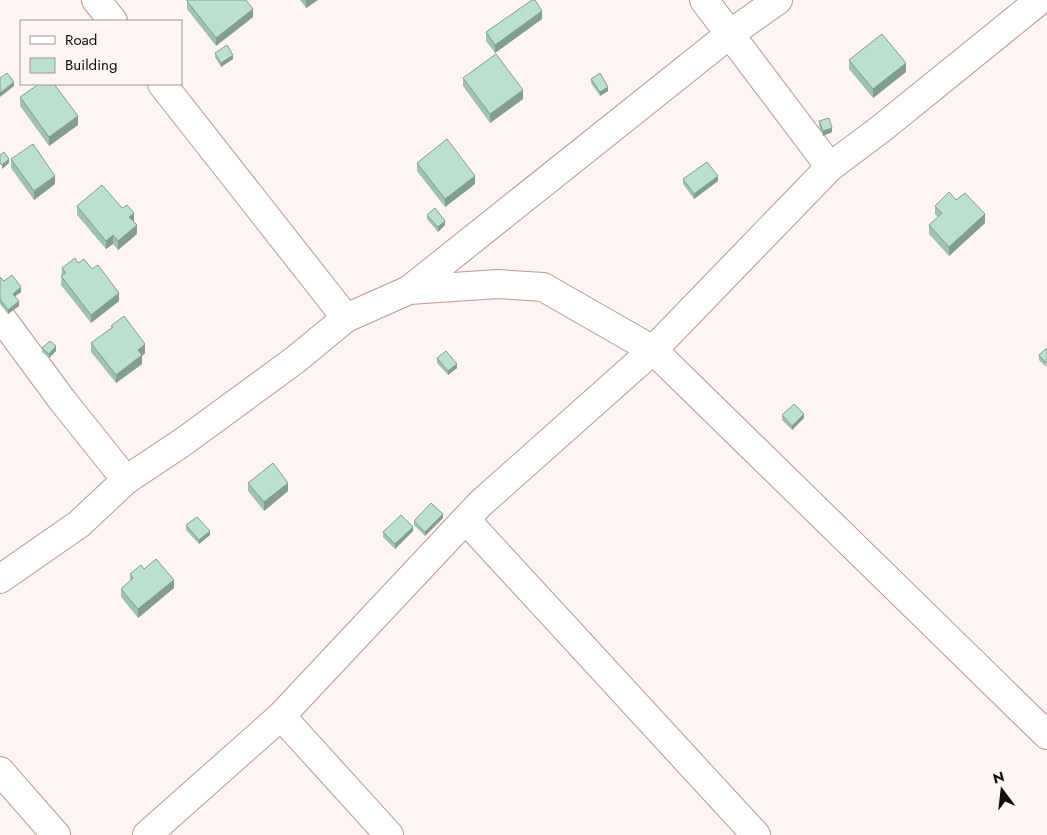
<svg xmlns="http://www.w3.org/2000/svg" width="1047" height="835" viewBox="0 0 1047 835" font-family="Jost,sans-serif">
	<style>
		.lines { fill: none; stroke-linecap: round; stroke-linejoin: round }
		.minor-casing { stroke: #be9793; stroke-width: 30 }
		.minor { stroke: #fff; stroke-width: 28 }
		.wall { fill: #a1c2b1 }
		.shaded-wall { fill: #839e90 }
		.building { fill: #bbe1ce; stroke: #839e90 }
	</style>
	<rect width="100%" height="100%" fill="#fdf4f3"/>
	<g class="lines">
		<!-- minor casing -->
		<g class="minor-casing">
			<g id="minor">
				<path d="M96,0L113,21"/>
				<path d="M704,0L830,167"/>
				<path d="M162,84L346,318"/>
				<path d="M409,290L730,34L778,0"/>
				<path d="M0,316L62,400L126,480L183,442L295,360L346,318L409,290L498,284L543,287L653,350L1047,735"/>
				<path d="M466,520L756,835"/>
				<path d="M0,579L79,524L126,480"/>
				<path d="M281,716L389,835"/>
				<path d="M0,771L56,835"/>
				<path d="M147,835L281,716L481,503L653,350L830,167L882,128L1040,0"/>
			</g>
		</g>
		<!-- minor -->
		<use href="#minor" class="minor"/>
	</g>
	<!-- wall -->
	<g class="wall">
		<path d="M300,0H318L306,8Z"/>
		<path d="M187,1L253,17L216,46L187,9Z"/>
		<path d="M542,19L495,53L486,41V32Z"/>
		<path d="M215,53L233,59L221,67L215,57Z"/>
		<path d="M849,60L906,72L873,98L849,69Z"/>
		<path d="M463,78L523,99L490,123L463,86Z"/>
		<path d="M591,79L608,91L600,96L591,83Z"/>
		<path d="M20,97L78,125L49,146L20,106Z"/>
		<path d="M819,121L832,132L823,136L819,126Z"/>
		<path d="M11,159L55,184L34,200L11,168Z"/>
		<path d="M417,163L475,184L445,207L417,171Z"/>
		<path d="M683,179L718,181L694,199L683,184Z"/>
		<path d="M956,200L985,223L949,256L929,234V225L938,217L935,214V206Z"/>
		<path d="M77,206L134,222L137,234L118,250L113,244L106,249L77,215Z"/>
		<path d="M427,215L445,225L438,232L427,219Z"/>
		<path d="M78,263L119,301L91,323L61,285L62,268Z"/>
		<path d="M0,277L4,281L21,292L15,296L19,306L8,314L0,304Z"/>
		<path d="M111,326L145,353L142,356V364L116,383L91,352V343L111,328Z"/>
		<path d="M42,348L56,351L49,358L42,352Z"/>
		<path d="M1047,348L1046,367L1039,360V355Z"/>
		<path d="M437,358L457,368L448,375L437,363Z"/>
		<path d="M782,415L804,418L792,430L782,420Z"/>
		<path d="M248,483L288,491L264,511L248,491Z"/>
		<path d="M443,518L425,536L414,525V521Z"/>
		<path d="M186,525L210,535L199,544L186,530Z"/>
		<path d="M413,531L395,549L383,537V532Z"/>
		<path d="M144,569L174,588L138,618L121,597V589L130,581V574Z"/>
	</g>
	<!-- shaded-wall -->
	<g class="shaded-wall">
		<path d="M306,0H318L306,8Z"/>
		<path d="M253,9V17L216,46V38Z"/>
		<path d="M542,11V19L495,53V45Z"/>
		<path d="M233,55V59L221,67V63Z"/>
		<path d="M906,63V72L873,98V89Z"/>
		<path d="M14,82V86L0,97V93Z"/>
		<path d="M608,87V91L600,96V92Z"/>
		<path d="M523,90V99L490,123V114Z"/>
		<path d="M78,116V125L49,146V137Z"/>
		<path d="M832,128V132L823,136V131Z"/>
		<path d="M9,159V163L2,169V165Z"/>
		<path d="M55,176V184L34,200V191Z"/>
		<path d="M475,176V184L445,207V199Z"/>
		<path d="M718,176V181L694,199V194Z"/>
		<path d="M134,213V222L129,226V217Z"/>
		<path d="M985,214V223L949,256V247Z"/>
		<path d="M445,221V225L438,232V227Z"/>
		<path d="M137,225V234L118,250V241Z"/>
		<path d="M113,235V244L106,249V241Z"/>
		<path d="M21,287V292L13,298V294Z"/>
		<path d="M119,293V301L91,323V315Z"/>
		<path d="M19,301V306L8,314V310Z"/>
		<path d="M145,344V353L142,356V364L116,383V375L138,350Z"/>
		<path d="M56,346V351L49,358V354Z"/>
		<path d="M457,364V368L448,375V371Z"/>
		<path d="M804,414V418L792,430V426Z"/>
		<path d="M288,483V491L264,511V502Z"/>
		<path d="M443,514V518L425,536V532Z"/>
		<path d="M413,527V531L395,549V544Z"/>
		<path d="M210,531V535L199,544V540Z"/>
		<path d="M174,580V588L138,618V609Z"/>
	</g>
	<!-- building -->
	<g class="building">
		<path d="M187,0H246L253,9L216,38L187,1Z"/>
		<path d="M532,0H535L542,11L495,45L486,32Z"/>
		<path d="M882,34L906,63L873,89L849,60Z"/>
		<path d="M227,45L233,55L221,63L215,53Z"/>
		<path d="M496,54L523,90L490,114L463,78Z"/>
		<path d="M7,73L14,82L0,93V78Z"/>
		<path d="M600,73L608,87L600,92L591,79Z"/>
		<path d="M39,84H54L78,116L49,137L20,97Z"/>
		<path d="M829,118L832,128L823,131L819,121Z"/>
		<path d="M447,139L475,176L445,199L417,163Z"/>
		<path d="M33,144L55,176L34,191L11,159Z"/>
		<path d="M4,152L9,159L2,165L0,163V155Z"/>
		<path d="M707,162L718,176L694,194L683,179Z"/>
		<path d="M102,185L122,208L127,205L134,213L129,217L137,225L118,241L113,235L106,241L77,206Z"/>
		<path d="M949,192L956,200L965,193L985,214L949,247L929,225L942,213L935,206Z"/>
		<path d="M435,208L445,221L438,227L427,215Z"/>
		<path d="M75,258L78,263L84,259L92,269L98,265L119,293L91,315L61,276L66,273L62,268Z"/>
		<path d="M12,275L21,287L13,294L19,301L8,310L0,299V277L4,281Z"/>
		<path d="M124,316L145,344L138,350L142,355L116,375L91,343L113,327L111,326Z"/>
		<path d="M50,341L56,346L49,354L42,348Z"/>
		<path d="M1047,348V361L1046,363L1039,355Z"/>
		<path d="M446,351L457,364L448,371L437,358Z"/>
		<path d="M794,404L804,414L792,426L782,415Z"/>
		<path d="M273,463L288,483L264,502L248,483Z"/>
		<path d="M431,503L443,514L425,532L414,521Z"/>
		<path d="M401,515L413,527L395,544L383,532Z"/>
		<path d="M197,517L210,531L199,540L186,525Z"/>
		<path d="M156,559L174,580L138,609L121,589L133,578L130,574L141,565L144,569Z"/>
	</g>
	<!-- legend -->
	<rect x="20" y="20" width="162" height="65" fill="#fdf4f3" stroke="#a19695"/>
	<rect x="30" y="36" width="25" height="8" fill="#ffffff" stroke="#a19695"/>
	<text x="65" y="45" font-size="15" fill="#160908">Road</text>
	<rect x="30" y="58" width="25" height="15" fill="#bbe1ce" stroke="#a19695"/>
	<text x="65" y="70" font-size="15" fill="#160908">Building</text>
	<!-- north arrow -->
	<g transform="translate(1002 790) rotate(345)" stroke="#fdf4f3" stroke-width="4" paint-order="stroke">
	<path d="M0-4L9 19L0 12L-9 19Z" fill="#160908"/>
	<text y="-8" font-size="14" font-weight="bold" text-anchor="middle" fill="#160908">N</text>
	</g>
</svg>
